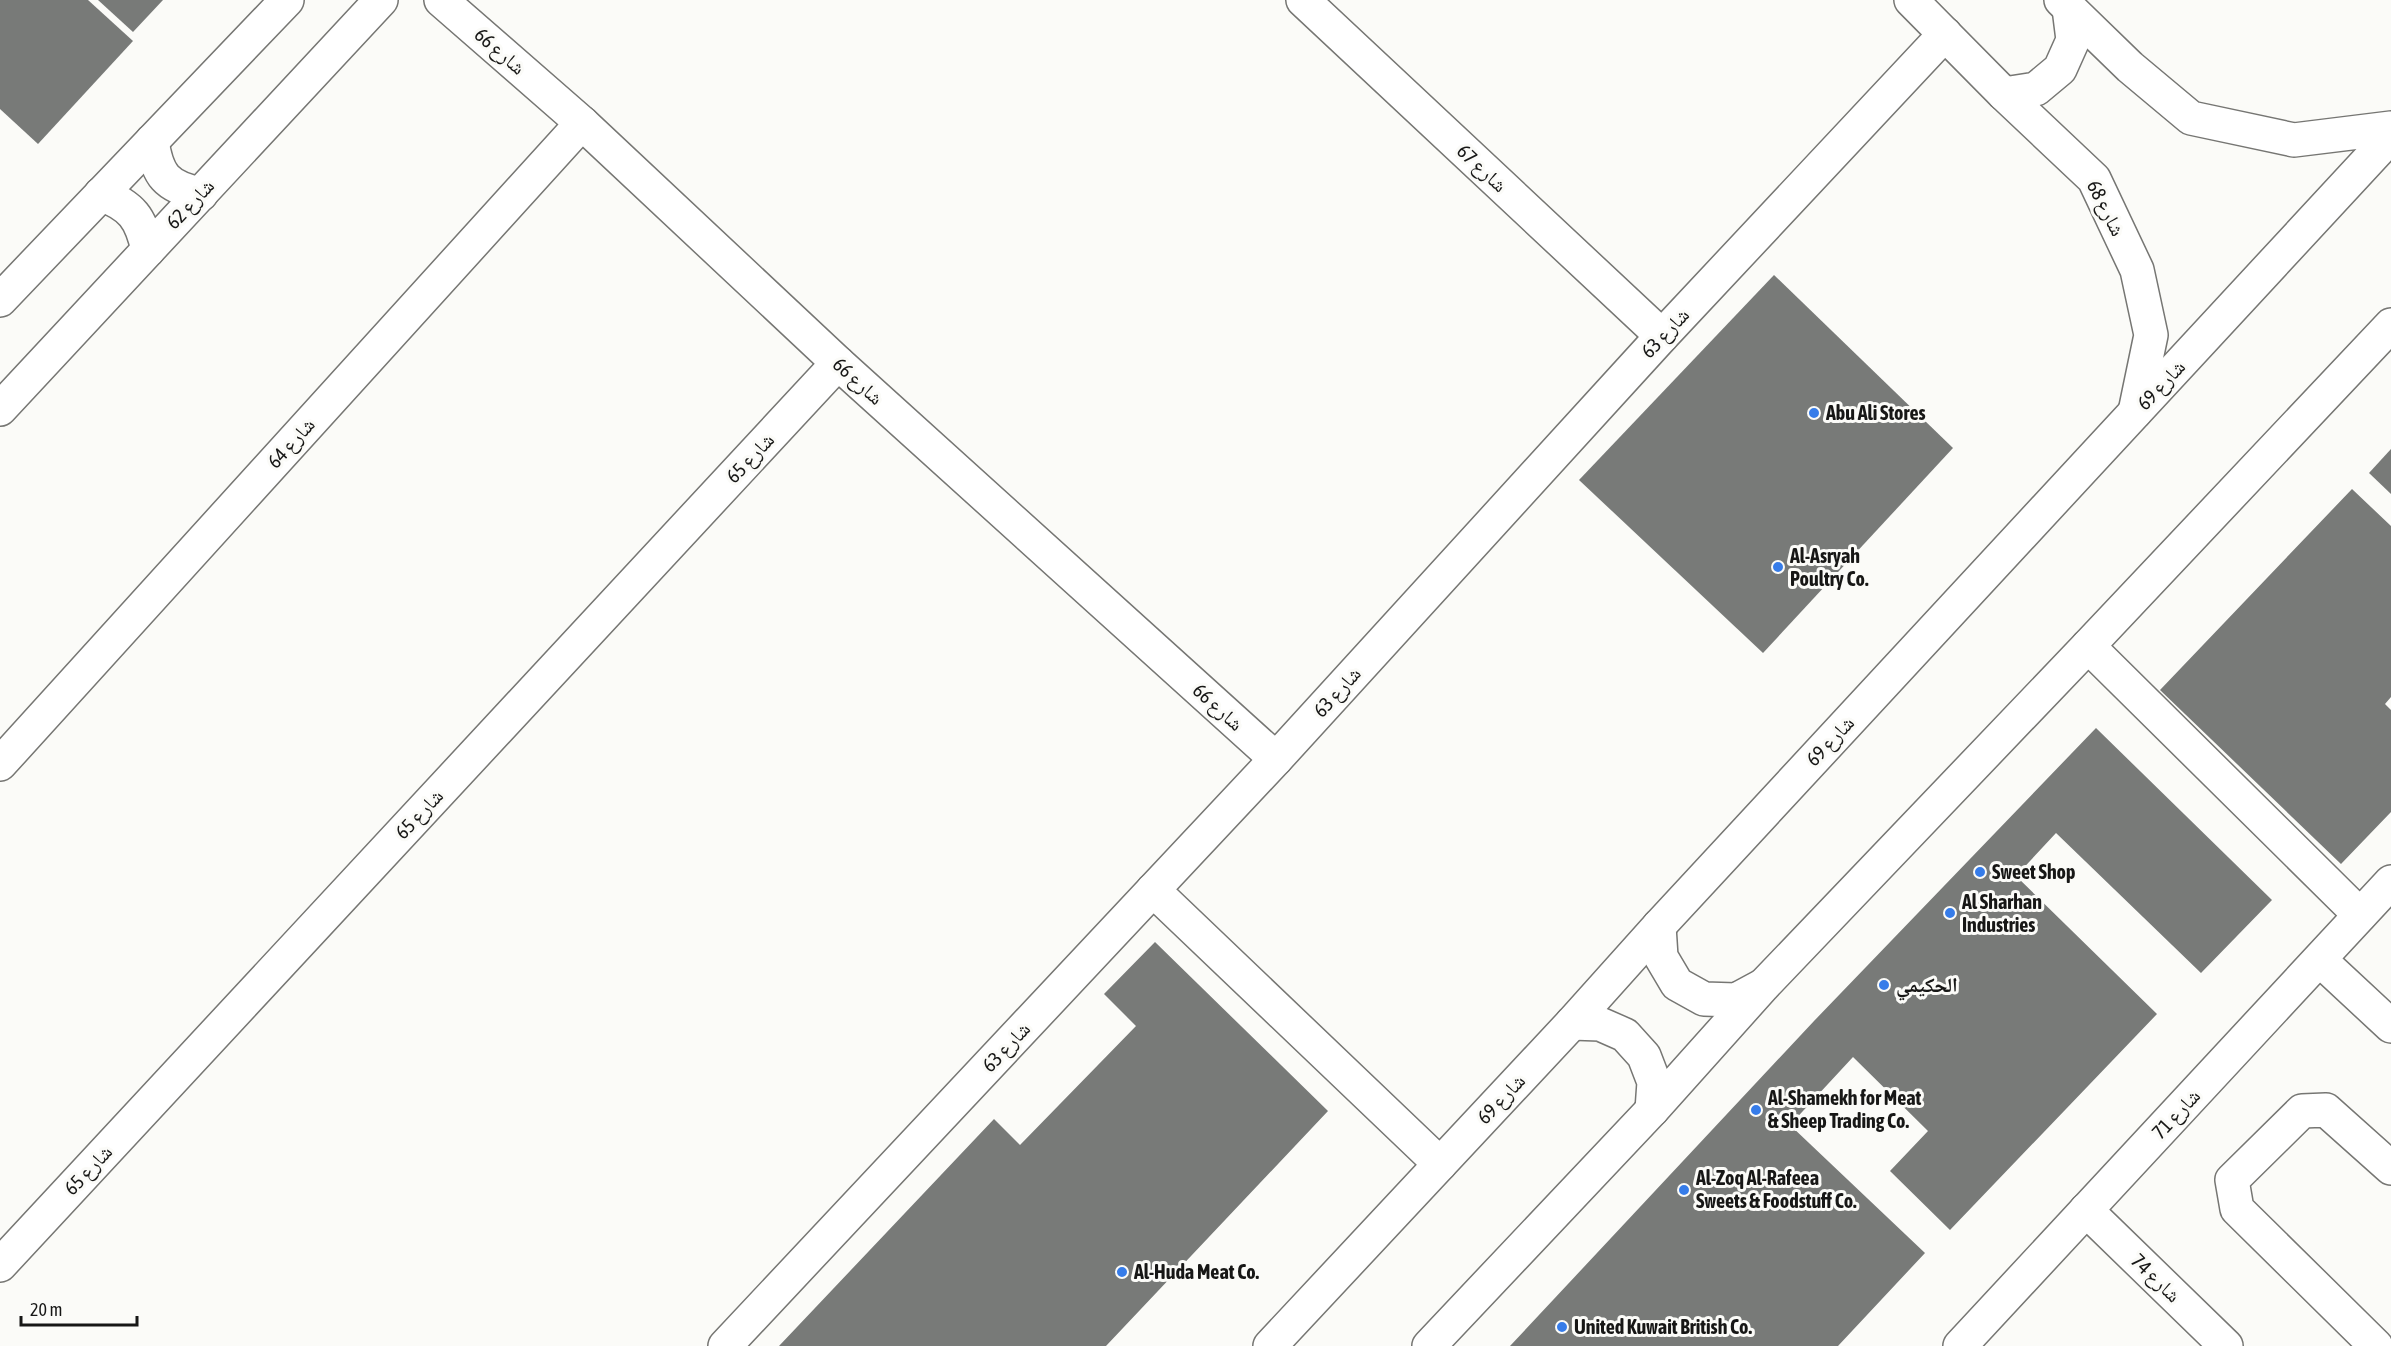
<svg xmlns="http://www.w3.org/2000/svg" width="2391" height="1346" viewBox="0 0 2391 1346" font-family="'Asap Condensed','Noto Naskh Arabic',sans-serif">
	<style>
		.building { fill: #787a78 }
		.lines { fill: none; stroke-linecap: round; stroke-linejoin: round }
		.minor-casing { stroke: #767673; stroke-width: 36 }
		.minor { stroke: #fff; stroke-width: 33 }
		.poi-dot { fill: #367ce9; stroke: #fbfbf8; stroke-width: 2 }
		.labels { text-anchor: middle; stroke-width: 6; stroke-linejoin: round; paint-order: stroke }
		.street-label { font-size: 20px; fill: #171716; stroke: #fbfbf8 }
		.poi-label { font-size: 20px; font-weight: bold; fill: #171716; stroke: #fbfbf8; text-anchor: start }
	</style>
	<rect width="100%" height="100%" fill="#fbfbf8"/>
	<!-- building -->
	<g class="building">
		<path d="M0,0H88L133,41L38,144L0,109Z"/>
		<path d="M98,0H163L133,32Z"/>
		<path d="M1774,275L1953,448L1763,653L1579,480Z"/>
		<path d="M2391,449V494L2369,473Z"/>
		<path d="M2352,489L2391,526V697L2385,704L2391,710V812L2341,864L2160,690Z"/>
		<path d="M2096,728L2272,900L2201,973L2056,833L2016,876L2157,1014L1950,1230L1890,1171L1928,1131L1853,1057L1790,1125L1925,1253L1838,1346H1510L1814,1021Z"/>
		<path d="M1155,942L1328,1111L1106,1346H779L994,1119L1020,1145L1136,1026L1104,994Z"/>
	</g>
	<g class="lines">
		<!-- minor casing -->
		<g class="minor-casing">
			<g id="minor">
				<path d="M441,0L582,123L838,363L1276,759"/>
				<path d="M1303,0L1662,336"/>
				<path d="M1911,0L2004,94L2094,179L2137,270L2151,335L2135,412"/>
				<path d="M2061,0L2130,67L2191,118L2294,140L2391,128"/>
				<path d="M2004,94L2036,89L2060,69L2073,40L2069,8"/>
				<path d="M152,141C157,175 166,187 201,194"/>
				<path d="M101,194C132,206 141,218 148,250"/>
				<path d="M0,300L287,0"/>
				<path d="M0,409L381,0"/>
				<path d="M2088,646L2360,915"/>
				<path d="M0,764L582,123"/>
				<path d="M1153,890L1440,1164"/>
				<path d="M1659,926L1661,957L1677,984L1704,999L1736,1000L1762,986"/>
				<path d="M2320,960L2391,1026"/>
				<path d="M1572,1023L1600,1024L1625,1035L1644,1056L1654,1082L1652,1110"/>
				<path d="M2086,1210L2226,1346"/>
				<path d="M0,1265L838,363"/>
				<path d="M725,1346L1276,759L1662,336L1945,34"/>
				<path d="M1270,1346L1572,1023L1659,926L2391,136"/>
				<path d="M1429,1346L1652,1110L1763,986L2088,646L2391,325"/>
				<path d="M1960,1346L2391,882"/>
				<path d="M2376,1346L2237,1209L2232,1180L2302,1111L2326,1110L2391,1168"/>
			</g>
		</g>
		<!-- minor -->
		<use href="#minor" class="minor"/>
	</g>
	<!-- markers -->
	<g class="poi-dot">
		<circle cx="1814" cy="413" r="6"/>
		<circle cx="1778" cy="567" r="6"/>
		<circle cx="1980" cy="872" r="6"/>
		<circle cx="1950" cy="913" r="6"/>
		<circle cx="1884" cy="985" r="6"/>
		<circle cx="1756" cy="1110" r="6"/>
		<circle cx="1684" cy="1190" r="6"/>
		<circle cx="1122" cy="1272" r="6"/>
		<circle cx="1562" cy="1327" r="6"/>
	</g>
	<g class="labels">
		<!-- street labels -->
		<g class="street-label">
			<text transform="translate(500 51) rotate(41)" y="7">شارع 66</text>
			<text transform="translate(1482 168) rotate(43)" y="7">شارع 67</text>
			<text transform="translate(190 204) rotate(-47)" y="7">شارع 62</text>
			<text transform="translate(2106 208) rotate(63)" y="7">شارع 68</text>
			<text transform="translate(1665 333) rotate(-47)" y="7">شارع 63</text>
			<text transform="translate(858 381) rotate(42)" y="7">شارع 66</text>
			<text transform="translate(2161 385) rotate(-47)" y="7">شارع 69</text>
			<text transform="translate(291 443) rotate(-48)" y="7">شارع 64</text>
			<text transform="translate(750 458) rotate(-47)" y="7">شارع 65</text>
			<text transform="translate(1337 692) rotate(-48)" y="7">شارع 63</text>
			<text transform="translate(1218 707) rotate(42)" y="7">شارع 66</text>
			<text transform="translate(1830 741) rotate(-47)" y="7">شارع 69</text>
			<text transform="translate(419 814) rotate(-47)" y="7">شارع 65</text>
			<text transform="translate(1006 1047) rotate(-47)" y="7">شارع 63</text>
			<text transform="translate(1501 1099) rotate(-47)" y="7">شارع 69</text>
			<text transform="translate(2176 1114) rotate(-47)" y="7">شارع 71</text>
			<text transform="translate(88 1170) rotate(-47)" y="7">شارع 65</text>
			<text transform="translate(2156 1278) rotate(44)" y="7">شارع 74</text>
		</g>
		<!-- poi labels -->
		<g class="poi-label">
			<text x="1826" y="420">Abu Ali Stores</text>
			<text x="1790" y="563">Al-Asryah<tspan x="1790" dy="23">Poultry Co.</tspan></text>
			<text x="1992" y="879">Sweet Shop</text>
			<text x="1962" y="909">Al Sharhan<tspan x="1962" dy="23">Industries</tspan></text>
			<text x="1896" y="992">الحكيمي</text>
			<text x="1768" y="1105">Al-Shamekh for Meat<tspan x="1768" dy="23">&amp; Sheep Trading Co.</tspan></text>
			<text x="1696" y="1185">Al-Zoq Al-Rafeea<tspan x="1696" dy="23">Sweets &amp; Foodstuff Co.</tspan></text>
			<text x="1134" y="1279">Al-Huda Meat Co.</text>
			<text x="1574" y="1334">United Kuwait British Co.</text>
		</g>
	</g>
	<!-- scale -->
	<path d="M21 1316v9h116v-9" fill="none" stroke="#171716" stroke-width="3"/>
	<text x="30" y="1316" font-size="18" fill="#171716" stroke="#fbfbf8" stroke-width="4.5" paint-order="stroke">20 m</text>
</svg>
